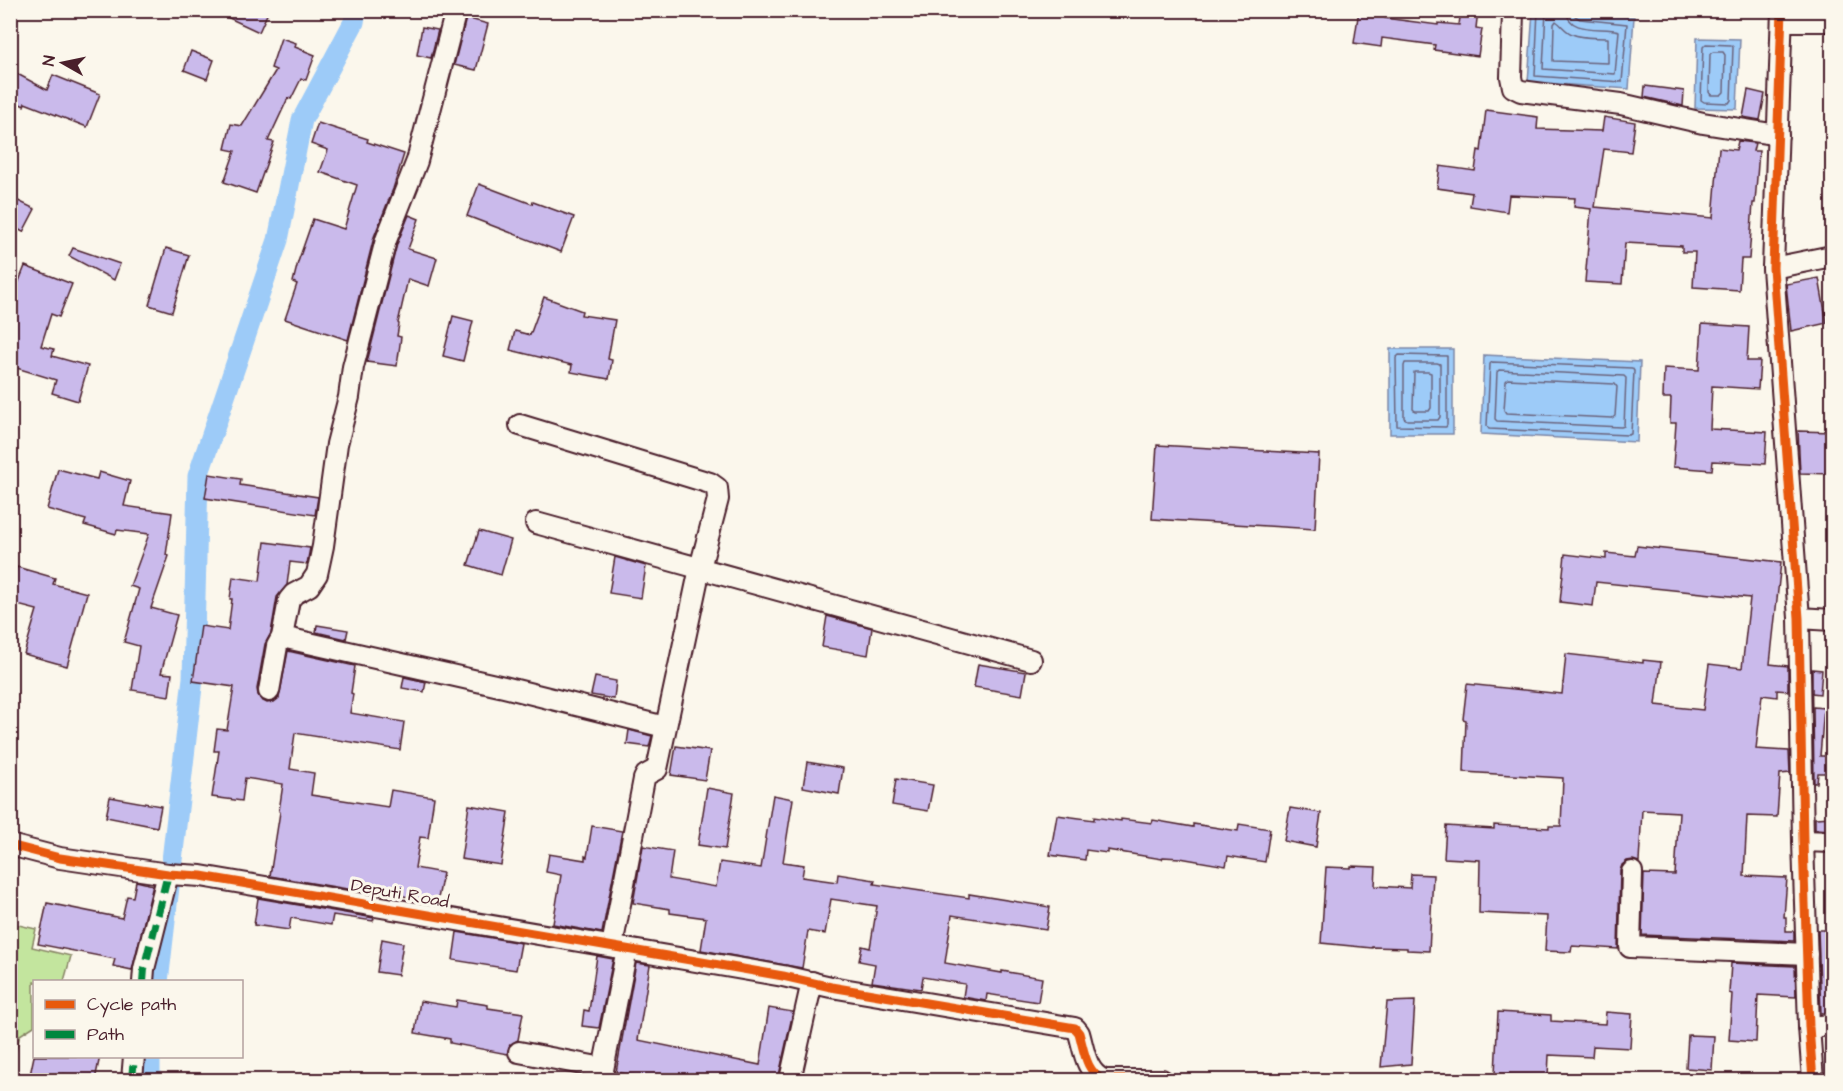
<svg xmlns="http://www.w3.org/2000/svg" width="1843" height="1091" viewBox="0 0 1843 1091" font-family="'Architects Daughter',sans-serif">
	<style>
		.grass { fill: #c3e59e; stroke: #868264; stroke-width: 1.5 }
		.water { fill: #9dcbf8; stroke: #7c86a6; stroke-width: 1.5 }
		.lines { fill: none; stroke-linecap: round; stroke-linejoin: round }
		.shore { stroke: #6b647d; stroke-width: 1.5 }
		.canal { stroke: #9dcbf8; stroke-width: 21 }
		.building { fill: #cabaeb; stroke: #4a1f2b; stroke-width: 1.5 }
		.minor-casing { stroke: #4a1f2b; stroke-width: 24 }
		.minor { stroke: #fbf7ec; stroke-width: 20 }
		.quiet { stroke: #00873e; stroke-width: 8; stroke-dasharray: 15 8; stroke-linecap: butt }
		.cycleway-casing { stroke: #fbf7ec; stroke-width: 13 }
		.cycleway { stroke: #e8590c; stroke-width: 9 }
		.labels { text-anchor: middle; stroke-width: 6; stroke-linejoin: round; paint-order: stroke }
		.street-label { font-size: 18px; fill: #4a1f2b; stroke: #fbf7ec }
	</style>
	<rect width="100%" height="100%" fill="#fbf7ec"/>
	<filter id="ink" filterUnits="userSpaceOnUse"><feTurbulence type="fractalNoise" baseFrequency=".0167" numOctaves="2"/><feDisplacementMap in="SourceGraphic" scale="12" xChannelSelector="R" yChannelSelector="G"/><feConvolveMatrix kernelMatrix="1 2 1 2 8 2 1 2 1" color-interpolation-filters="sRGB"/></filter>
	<g filter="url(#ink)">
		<!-- grass -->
		<path class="grass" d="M10,923L36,929L32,947L71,956L64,981L34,982V1026L20,1035L13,1063H10Z"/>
		<!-- water -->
		<g class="water">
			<path d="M1533,11L1634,17L1629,89L1528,82Z"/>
			<path d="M1697,38L1740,39L1737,109L1695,108Z"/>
			<rect x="1390" y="349" width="63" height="85"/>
			<path d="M1484,355L1640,362L1637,442L1481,434Z"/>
		</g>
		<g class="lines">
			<!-- shore -->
			<g class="shore">
				<path d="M1538,10L1535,76L1622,82L1627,24L1580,19L1575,16L1574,10"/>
				<path d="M1546,10L1543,69L1615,74L1619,31C1602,26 1568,35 1566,10"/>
				<path d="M1556,21C1562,25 1565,31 1572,34C1583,39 1597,37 1608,38V63L1553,61L1554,24Z"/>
				<path d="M1706,44L1731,45L1733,47L1731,100L1729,103L1704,102L1701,100L1703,47Z"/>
				<path d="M1713,52H1723L1725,55L1724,92L1721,95H1711L1709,92L1710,54Z"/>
				<path d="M1399,355L1447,356V425L1446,427L1397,426L1396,358Z"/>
				<path d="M1492,362L1632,368L1634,371L1631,434L1628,435L1489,429L1487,426L1490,364Z"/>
				<path d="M1405,363H1437L1440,364V417L1438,420H1407L1404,418V366Z"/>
				<path d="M1499,370L1624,376L1626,378L1624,426L1621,427L1497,421L1495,419L1497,372Z"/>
				<path d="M1414,372H1428L1431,373V408L1429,411H1415L1413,409Z"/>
				<path d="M1508,379L1615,384L1617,387L1615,416L1612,418L1506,413L1504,410L1506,381Z"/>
			</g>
			<!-- canal -->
			<g class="canal">
				<path d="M158,982L193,678L198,476L278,240L302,120L354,22L356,10"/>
				<path d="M150,1080V1056"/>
			</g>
		</g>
		<!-- building -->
		<g class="building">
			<path d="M212,10H269L259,32Z"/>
			<path d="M1359,10L1386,13L1385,18L1438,25V23L1459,25L1461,10H1478L1476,28L1482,29L1478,56L1434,50L1435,45L1382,38L1381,47L1354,43Z"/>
			<path d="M466,18L488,24L476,70L454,65Z"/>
			<path d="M422,27L438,30L431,58L417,55Z"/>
			<path d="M281,38L296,43L295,47L315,55L306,80L301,79L291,99L288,98L268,141L274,142L256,193L224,182L235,151L225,149L231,124L242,126L276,70L271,68Z"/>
			<path d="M191,51L214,60L207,79L184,70Z"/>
			<path d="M10,70L47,90L53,75L100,94L87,127L25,103L24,106L10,99Z"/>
			<path d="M1645,86L1684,91L1683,106L1644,97Z"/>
			<path d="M1748,90L1765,94L1760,120L1743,117Z"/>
			<path d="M1486,110L1538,117L1537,129L1602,131L1604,117L1635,122L1631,152L1604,149L1595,207L1713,218L1719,148L1736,150L1738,141L1755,143L1753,151H1759L1755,203H1753L1749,259H1741L1739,290L1693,287L1695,252H1682V246L1625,243L1622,284L1585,282L1591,209L1574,207L1575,198L1509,195L1507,212L1470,206L1472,193L1437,188L1440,166L1475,171L1478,150L1481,151Z"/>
			<path d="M318,123L368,139L367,142L404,154L393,189L374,237L348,340L285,319L297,284L293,282L298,262L313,219L344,229L357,185L320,172L328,150L311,144Z"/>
			<path d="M479,184L532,204L533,202L574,217L561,252L467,216Z"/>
			<path d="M10,197L35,209L23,232L10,225Z"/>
			<path d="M409,215L419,219L408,249L437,258L429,286L408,279L398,323L399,324L397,336L401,337L397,366L367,362L397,244Z"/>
			<path d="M73,248L120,264L114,280L69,256Z"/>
			<path d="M166,248L189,255L172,312L149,305Z"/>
			<path d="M25,266L72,284L59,317L51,314L41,346L54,349L52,356L88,366L78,401L52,393L56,380L10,366V345L15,329L10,328V324L17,301L12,299Z"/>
			<path d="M1819,278L1827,323L1791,331L1786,284Z"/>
			<path d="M544,297L582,311L581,315L615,320L608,359L612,360L609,379L571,372L572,365L510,350L515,331L530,335Z"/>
			<path d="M453,316L473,321L463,361L443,356Z"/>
			<path d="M1702,324L1749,327L1747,361H1760L1758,389L1712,386L1710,429L1767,432L1765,464L1713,461L1712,470L1673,467L1676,423H1670L1671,398H1663L1664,368L1699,370Z"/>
			<path d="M1798,431L1833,432V474L1800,473Z"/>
			<path d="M1157,445L1319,454L1315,529L1152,519Z"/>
			<path d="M58,469L97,479L99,472L130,481L124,506L172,513L166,555L169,556L151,608L177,615L161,673L172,674L169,696L132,690L139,646L124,642L139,589L130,586L149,534L117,530L116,534L84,525L86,520L47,509Z"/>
			<path d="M209,474L241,479L240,485L318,497L315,515L205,498Z"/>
			<path d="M479,531L511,540L501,575L468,565Z"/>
			<path d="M265,542L310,548L307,564L290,562L287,585L277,597L271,633L265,644L257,689L258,695L261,700L267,703L274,702L279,698L288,651L355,666L351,693L353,694L350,713L404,722L400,750L295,733L290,769L314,773L311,795L388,807L391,790L434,797L428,838L420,837L415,868L443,873L437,904L416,901L417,898L377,892V894L270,876L280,812L279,811L283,784L245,778L242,801L212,797L219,751H214L217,729L227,730L234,687L193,681L201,626L228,630L232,599H230L233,577L260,581Z"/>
			<path d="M1637,546L1781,562L1770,664L1788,666V691L1777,690V697L1762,695L1756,749L1789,751L1790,773L1780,774L1777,817L1747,816L1744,876L1787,878L1784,917H1786V931H1794V941L1642,935L1644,874L1675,875L1679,812L1642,810L1639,862L1633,860L1627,861L1622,865L1620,871L1618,949L1572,946L1571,952L1545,951L1547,916L1479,913L1480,860L1444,858L1446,826L1494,829V825L1549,828V826H1561L1563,778L1464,772L1466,720L1463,719L1467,684L1562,694L1566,654L1643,663V660L1661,662L1656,705L1703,710L1709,664L1742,668L1750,598L1596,582L1593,606L1560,602L1565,554L1606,559V553L1635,556Z"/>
			<path d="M615,557L646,566L641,598L609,593Z"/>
			<path d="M17,567L55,578L53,584L87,593L67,666L24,654L37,610L10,603V588Z"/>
			<path d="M827,616L872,628L868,655L822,647Z"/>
			<path d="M317,625L348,630L346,639L316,632Z"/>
			<path d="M978,664L1026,672L1022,695L974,687Z"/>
			<path d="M1812,669L1822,670L1820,694L1812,693Z"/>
			<path d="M404,677L426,682L424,692L402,688Z"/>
			<path d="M595,677L616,681L614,699L591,695Z"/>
			<path d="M1813,707L1824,708L1820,756H1833V773H1818L1817,783H1814Z"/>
			<path d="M629,730L652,736L649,747L627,744Z"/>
			<path d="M676,746L710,751L705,780L671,775Z"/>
			<path d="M807,762L843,768L839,794L803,787Z"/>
			<path d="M896,779L933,785L928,811L892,805Z"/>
			<path d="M707,788L734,793L725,849L698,845Z"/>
			<path d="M773,795L793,799L783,862L804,865L802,877L837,882L838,874L875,880L874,884L921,891L969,898V894L1050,907L1046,930L952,915L945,963L1002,973V971L1042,978L1038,1002L987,994L986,1001L963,997L965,984L923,977L921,989L872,982L875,964L859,961L862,946L870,948L877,906L831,899L825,934L808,931L802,968L701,950L706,918L670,913V909L633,903L643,846L673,851L669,879L716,887L720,862L761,868Z"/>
			<path d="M110,797L161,806L157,827L106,817Z"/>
			<path d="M469,805L509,812L501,865L461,859Z"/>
			<path d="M1290,808L1321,813L1316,847L1284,841Z"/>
			<path d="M1057,815L1094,820V817L1121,821V819L1152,823L1153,820L1193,827V824L1238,831L1239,824L1270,829L1265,862L1228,856L1226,866L1180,858L1163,857L1162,859L1107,850V853L1086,850L1085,860L1050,855Z"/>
			<path d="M1833,817V830L1815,829V818Z"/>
			<path d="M592,826L622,831L602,933L553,924L561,875L546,872L549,854L585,860V856L587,857Z"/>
			<path d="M1351,866L1376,867L1375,886L1410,888L1411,874L1433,875L1429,951L1407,950V948L1372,947V948L1321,943L1326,867L1351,868Z"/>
			<path d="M136,881L153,885L132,970L113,966L115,959L38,944L47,903L122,918L127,896L133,897Z"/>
			<path d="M258,898L374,918L373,921L333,915L331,925L291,918L289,930L254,925Z"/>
			<path d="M1818,930H1833V1013H1821Z"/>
			<path d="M457,932L521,943L516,970L453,960Z"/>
			<path d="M382,939L403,943L398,975L377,972Z"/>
			<path d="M597,956L613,959L599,1028L582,1026L584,1010L589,1011Z"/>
			<path d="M636,963L650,965L638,1040L760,1065L769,1008L793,1012L778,1080H658L616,1072Z"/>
			<path d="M1731,963L1795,966L1796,997L1758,995L1756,1042L1729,1040L1732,994L1729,993Z"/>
			<path d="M457,1000L488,1005V1008L523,1013L518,1040L510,1045L507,1054L450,1043V1039L415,1033L420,1001L456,1007Z"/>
			<path d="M1415,1001L1411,1064L1381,1067L1387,1002Z"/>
			<path d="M1498,1012L1551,1015V1021L1605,1024L1606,1012L1632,1014L1630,1048L1593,1046L1592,1057L1549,1055L1548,1076L1495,1074Z"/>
			<path d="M1688,1035L1714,1036L1712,1070L1686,1068Z"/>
			<path d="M34,1056H100L95,1080L63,1074L62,1080H29Z"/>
		</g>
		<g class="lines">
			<!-- minor casing -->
			<g class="minor-casing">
				<g id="minor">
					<path d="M1782,10L1773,268L1799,618L1803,841L1809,1027L1813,1080"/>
					<path d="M1513,12L1511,77L1513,87L1521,91L1621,104L1703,123L1778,135"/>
					<path d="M1782,21H1832"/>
					<path d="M1773,268L1832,256"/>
					<path d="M520,425L710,483L717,488L718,499L700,568L657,769L646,775L644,779L612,946"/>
					<path d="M536,523L1031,660"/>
					<path d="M1799,618L1832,620"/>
					<path d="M282,637L504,687L665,727"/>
					<path d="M269,691L277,646L282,637L289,600L294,594L309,586L317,574L323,546L337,444L349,397L353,367L386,240L417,161L456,10"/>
					<path d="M1803,841L1832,842"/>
					<path d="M10,845L60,858L168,874L201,876L783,976L831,987L1075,1028L1079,1033C1084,1050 1086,1073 1104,1080H1162"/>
					<path d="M1632,872L1630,947L1807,954"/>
					<path d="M143,982L144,969L168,874"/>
					<path d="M1809,1027L1832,1025"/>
					<path d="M519,1052L603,1068"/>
					<path d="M132,1080L134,1056"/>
					<path d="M601,1080L627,949"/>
					<path d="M790,1080L812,982"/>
				</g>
			</g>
			<!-- minor -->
			<use href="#minor" class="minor"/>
			<!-- quiet -->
			<g class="quiet">
				<path d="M143,982L144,969L168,874"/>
				<path d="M132,1080L134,1056"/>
			</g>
			<!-- cycleway casing -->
			<g class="cycleway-casing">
				<g id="cycleway">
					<path d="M1782,10L1773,268L1799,618L1803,841L1809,1027L1813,1080"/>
					<path d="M10,845L60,858L168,874L201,876L783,976L831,987L1075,1028L1079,1033C1084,1050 1086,1073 1104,1080H1162"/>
				</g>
			</g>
			<!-- cycleway -->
			<use href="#cycleway" class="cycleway"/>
		</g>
	</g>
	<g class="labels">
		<!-- street labels -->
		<g class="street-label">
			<text transform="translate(400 893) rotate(10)" y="6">Deputi Road</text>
		</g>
	</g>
	<!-- margin -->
	<rect width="1843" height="1091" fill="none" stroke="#fbf7ec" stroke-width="36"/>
	<rect x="18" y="18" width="1807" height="1055" fill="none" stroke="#4a1f2b" stroke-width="2" filter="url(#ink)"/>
	<!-- legend -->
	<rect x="33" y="980" width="210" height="78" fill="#fbf7ec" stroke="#b4a19f" stroke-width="1.5"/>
	<rect x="45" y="1000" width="30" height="9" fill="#e8590c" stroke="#b4a19f" stroke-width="1.5"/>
	<text x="87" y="1010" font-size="18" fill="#4a1f2b">Cycle path</text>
	<rect x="45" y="1030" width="30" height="9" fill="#00873e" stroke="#b4a19f" stroke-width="1.5"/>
	<text x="87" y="1040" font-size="18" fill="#4a1f2b">Path</text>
	<!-- north arrow -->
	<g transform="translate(63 63) rotate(279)" stroke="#fbf7ec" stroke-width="4.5" paint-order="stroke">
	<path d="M0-4.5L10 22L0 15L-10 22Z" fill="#4a1f2b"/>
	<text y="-9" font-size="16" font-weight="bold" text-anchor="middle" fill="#4a1f2b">N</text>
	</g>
</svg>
